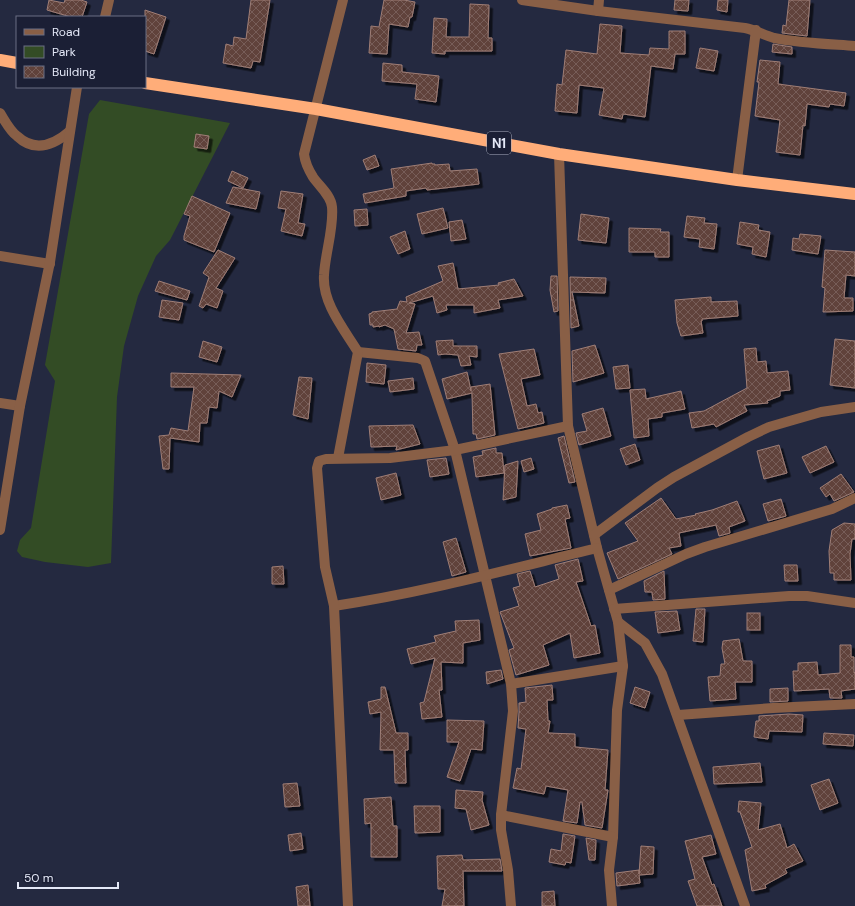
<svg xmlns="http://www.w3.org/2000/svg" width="855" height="906" viewBox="0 0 855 906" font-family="'DM Sans',sans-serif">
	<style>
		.green { fill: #334c25 }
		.building { fill: url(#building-cross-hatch); stroke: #9f7e76; filter: url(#shadow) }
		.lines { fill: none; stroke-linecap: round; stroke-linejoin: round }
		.street { stroke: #895f46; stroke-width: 10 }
		.highway { stroke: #ffad79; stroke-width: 12 }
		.labels { text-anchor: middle; stroke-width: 3; stroke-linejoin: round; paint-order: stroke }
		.shield { fill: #1b1f35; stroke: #a8acbd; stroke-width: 1 }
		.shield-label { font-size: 13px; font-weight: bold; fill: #e4e8f7 }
	</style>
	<defs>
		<pattern id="building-cross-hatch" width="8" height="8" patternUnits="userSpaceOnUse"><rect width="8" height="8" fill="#60423b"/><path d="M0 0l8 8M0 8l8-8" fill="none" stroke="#775d58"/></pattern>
		<filter id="shadow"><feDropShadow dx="3.5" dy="3.5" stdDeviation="0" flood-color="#0009"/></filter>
	</defs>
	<rect width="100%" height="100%" fill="#242940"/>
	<!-- green -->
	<path class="green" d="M100,100L230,123L170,240L156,256L138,296L124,346L117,397L111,563L88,567L45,562L22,557L17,551L20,540L31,528L55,381L45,365L89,114Z"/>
	<!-- building -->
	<g class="building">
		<path d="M49,0L64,3L65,0H81L87,2L82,17H71L47,10Z"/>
		<path d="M251,0H270L260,62L253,61L251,68L223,63L226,44L233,46L234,37L246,39Z"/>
		<path d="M384,0H404L415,2L412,17H410L408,27L389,24L387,54L369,53L371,26L379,27Z"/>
		<path d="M675,0H689L688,11L674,10Z"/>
		<path d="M718,0H728L727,12L717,10Z"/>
		<path d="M789,0H810L807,36L782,33L783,25L786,26Z"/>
		<path d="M470,4L489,5L488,38H492V51H445V54L432,53L434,18L447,19L446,37H469Z"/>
		<path d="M145,10L166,17L154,54L145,51Z"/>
		<path d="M600,24L622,26L620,53L649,55L650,48L669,49V31H685V54H675L673,69L651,66L645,117L623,114L622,119L599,115L604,88L579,85L577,113L555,111L557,84L562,85L566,50L597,54Z"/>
		<path d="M773,44L792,47V54L772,52Z"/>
		<path d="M700,48L718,51L714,71L696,68Z"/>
		<path d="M760,60L780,62L778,84L846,93L844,106L830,104L829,107L807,104L805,126L803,125L800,155L776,152L780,120L755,116L759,82H757Z"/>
		<path d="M383,63L402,65V72L439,76L436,102L415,99L417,84L382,81Z"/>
		<path d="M196,134L209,136L207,149L194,147Z"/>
		<path d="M375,155L379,166L367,170L363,160Z"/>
		<path d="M432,163V164H435V165L449,164L450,171L477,169L479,184L427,190L426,188L406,191V196L365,203L363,194L394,188L391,169Z"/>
		<path d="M232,171L248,178L243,188L228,181Z"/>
		<path d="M233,187L260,192L256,209L226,203Z"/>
		<path d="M281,191L303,194L298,223L305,224L302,236L281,231L286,209L278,208Z"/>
		<path d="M192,196L230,213L214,252L184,240V236L190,216L184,214Z"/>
		<path d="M443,208L448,228L422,234L417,214Z"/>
		<path d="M367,209L368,225L355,226L354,210Z"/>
		<path d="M581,214L609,218L606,243L578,240Z"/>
		<path d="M687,216L705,218L704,223L717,224L714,249L699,247L700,239L684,237Z"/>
		<path d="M462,220L466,239L451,241L449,222Z"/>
		<path d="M740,222L759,225L758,230L770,232L766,257L752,254L753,247L737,244Z"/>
		<path d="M629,228L661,229L660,232H669V257H655V252H629Z"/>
		<path d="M405,231L410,249L398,254L390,237Z"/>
		<path d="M800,234L821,236L818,254L792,250L793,238L799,239Z"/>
		<path d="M218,250L235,258L216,288L223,291L217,308L206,304L203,308L199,306L209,277L203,273Z"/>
		<path d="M825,250L855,252V276L846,275L844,298H853V311L823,312L825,288L822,287Z"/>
		<path d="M453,263L458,289L499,285L498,283L514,279L523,296L498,300L500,308L474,313V305H446L447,310L437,313L433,296L409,303L415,304L406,333L419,332L422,345H417L416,351L398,349L394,329L385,325L379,327V326L373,327V325H370L369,314L372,313V312L397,309L400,301L407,302L406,297L443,281L438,266Z"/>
		<path d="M551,276H557L558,311L554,312L550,290Z"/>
		<path d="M570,277L606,278L605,293L572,292L579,326L571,328Z"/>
		<path d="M159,281L190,291L187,300L155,291Z"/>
		<path d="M711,297V302L737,301L738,316L702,319V321H701L703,333L681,336L677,323L675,300Z"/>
		<path d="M162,300L183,303L179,320L159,317Z"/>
		<path d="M835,339L855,341V388L830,385Z"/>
		<path d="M453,340V346H477V357L469,356L471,365L461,366L458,355L445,354L438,355L436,341Z"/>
		<path d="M203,341L222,347L217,362L199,357Z"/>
		<path d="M595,345L604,373L573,382L572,351Z"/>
		<path d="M756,348L757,362L766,361L767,373L788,371L790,390L780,391V396L767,401L768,403L744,405L747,411L716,427L714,424L692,428L689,413L704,411L747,388L744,349Z"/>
		<path d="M534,349L540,375L521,379L527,406L536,404L538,413L542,412L544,423L518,429L499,354Z"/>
		<path d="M367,363L386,365L384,384L366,382Z"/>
		<path d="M628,365L630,388L616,389L613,367Z"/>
		<path d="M467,372L471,391V387L490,384L495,435L477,439L476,434H473L472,393L447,399L442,379Z"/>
		<path d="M171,373L241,375L232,397L219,391L217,408L209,407L207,423H200L199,442L170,438L169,469H163L159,436L169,435L171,428L188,431L194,387H171Z"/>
		<path d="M299,377L312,378L308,419L293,415Z"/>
		<path d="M413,378L414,389L390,392L388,381Z"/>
		<path d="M645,389L646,399L681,391L685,409L662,413V417L648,419L649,436L634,438L630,390Z"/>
		<path d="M603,408L611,436L579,445L576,433L587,431L582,414Z"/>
		<path d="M413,425L420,444L396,450L397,446L371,447L369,426Z"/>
		<path d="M564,436L575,482L569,483L558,438Z"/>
		<path d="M635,444L640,460L626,465L620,449Z"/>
		<path d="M779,445L787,473L764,479L757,451Z"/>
		<path d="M826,446L834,462L810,473L802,457Z"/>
		<path d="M496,448V453H502L504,473L476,477L473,457L483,455L482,451Z"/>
		<path d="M446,458L449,474L430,477L427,460Z"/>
		<path d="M531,458L534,469L524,472L521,461Z"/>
		<path d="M518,461L516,497L503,500L505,465Z"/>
		<path d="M396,473L401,495L381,500L376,478Z"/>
		<path d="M841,474L854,492L834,501L830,494L826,497L820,488Z"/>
		<path d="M661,498L676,519L696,515L695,514L712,510L737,501L745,521L729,527L730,533L719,536L716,525L679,533L681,546L669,548L672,554L618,579L607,553L638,541L625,523Z"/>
		<path d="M781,499L786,516L768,521L763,504Z"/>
		<path d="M567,505L570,518L565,519L571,548L530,556L525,534L541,530L537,514L552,509V508Z"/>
		<path d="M844,523L855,524V539H852L850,554L851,580H834V573H830L829,551L832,530Z"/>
		<path d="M456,538L466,572L452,576L443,542Z"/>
		<path d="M578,559L583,581L576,582L591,626L595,625L600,653L574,658L570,633L543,645L549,665L516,675L509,650L514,648L500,612L519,606L513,588L520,586L517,574L530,571L535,587L559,579L555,565Z"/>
		<path d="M784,565H797L798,581H785Z"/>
		<path d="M283,566L284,584H272V567Z"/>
		<path d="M664,571L665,599L653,600L652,592H645L644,581Z"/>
		<path d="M696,609H705L703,642L693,641Z"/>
		<path d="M677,611L680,630L658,633L655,612Z"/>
		<rect x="747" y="613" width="13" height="17"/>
		<path d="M479,620L480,640L463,643V663L441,662L442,690H439L442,717L422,719L420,703L424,702L435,658L411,664L407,649L436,642L434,636L456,631L455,621Z"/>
		<path d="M739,639L743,661H752V682H735L736,699L710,701L708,677L720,676L721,664H725L722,648L723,641Z"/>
		<path d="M840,645H851V657H854V673L855,672V689L841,691L842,698H830L829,689L794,691L793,671H798V663L817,662L818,675L840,673Z"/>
		<path d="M501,670L503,679L487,684L486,672Z"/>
		<path d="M552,685L553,700H547L548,721H550L548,733L575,734V747L608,750L605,790H608L602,828L585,825L582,802H580L577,823L563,821L568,790L546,786L544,794L513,788L517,768L521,769L526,729L518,728L519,712V703L526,702L525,688Z"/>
		<path d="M381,687H385L396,733H408V750H405L406,783H395L394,750H380L381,712L370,714L368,702L381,699Z"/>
		<path d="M635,687L650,692L645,708L630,703Z"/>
		<path d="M788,688V701L770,702V689Z"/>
		<path d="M789,714L803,715L802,732L769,731L768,739L754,737L756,721H759V716Z"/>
		<path d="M447,720L484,721L482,750L471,749L460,781L447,777L459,742H447Z"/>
		<path d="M824,733L854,735L853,746L823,744Z"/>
		<path d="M760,763L762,782L714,784L713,767Z"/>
		<path d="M829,779L838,803L820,810L811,785Z"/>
		<path d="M297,783L300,806L285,807L283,784Z"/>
		<path d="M456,790L483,792L482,800L489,825L471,830L466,809L455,808Z"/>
		<path d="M391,797L393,826H397V857H371V823L365,824L364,799Z"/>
		<path d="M739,801L761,803L758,830L780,824L787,848L794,844L803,861L785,869L787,873L765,885L766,888L752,891L745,850L752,847L740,812H738Z"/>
		<path d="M414,806H440V832L415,833Z"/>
		<path d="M301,833L303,849L290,851L288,835Z"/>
		<path d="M563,834L575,836L571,863L566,862L565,865L549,862L551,849L561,851Z"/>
		<path d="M711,835L716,854L702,857L712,885L714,884L722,906H697L688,881L695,879L685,841Z"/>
		<path d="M586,838L596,840L595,860H589Z"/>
		<path d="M641,846L654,847L653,874L639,875L640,883L617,886L616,873L639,870V874Z"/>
		<path d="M462,855L463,860L500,859L502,871H463L464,906H442L445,889H438L437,856Z"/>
		<path d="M308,885L310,906H298L296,887Z"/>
		<path d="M554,891L555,906H542V892Z"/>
	</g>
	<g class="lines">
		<!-- street -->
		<g class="street">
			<path d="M522,0L598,11L745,28C755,30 764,35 774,38C800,43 828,44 855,46"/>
			<path d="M598,11L599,0"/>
			<path d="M105,17L109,0"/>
			<path d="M0,113C5,121 10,131 17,136C35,153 54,145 70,131"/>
			<path d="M559,154L568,426L597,548L618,622L623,666L617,710L613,837L609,870L612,906"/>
			<path d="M737,180L756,30"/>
			<path d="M0,256L50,264"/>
			<path d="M358,352L418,358L425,361L455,450L511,684L513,711L501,815V830L508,870L511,906"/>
			<path d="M0,403L20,406"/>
			<path d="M338,458L358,352C344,329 322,303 324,275C325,254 334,228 332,207C331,195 319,186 313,177C308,169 305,162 304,154L343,0"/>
			<path d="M0,530L20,406L50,262L77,87"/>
			<path d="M594,535L657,488L674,477L748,437L769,427L793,420L821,412L855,407"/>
			<path d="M609,590L686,554L705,547L832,509L855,498"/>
			<path d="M334,606C423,593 510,569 597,548"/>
			<path d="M614,609L789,596H807L855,603"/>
			<path d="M618,622L645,643L662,674L745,906"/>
			<path d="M511,684L623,666"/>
			<path d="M678,715L773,708L855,704"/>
			<path d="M501,815L613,837"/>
			<path d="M348,906L334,606L325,567L317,468L319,461L326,459L390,458L455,450L568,426"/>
		</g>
		<!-- highway -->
		<g class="highway">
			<path d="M0,60L17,63"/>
			<path d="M145,83L316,109L559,154L737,180L855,194"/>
		</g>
	</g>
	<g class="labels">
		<!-- shield labels -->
		<rect class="shield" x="487" y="132" width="24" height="22" rx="3"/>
		<g class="shield-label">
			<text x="499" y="148">N1</text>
		</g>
	</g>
	<!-- legend -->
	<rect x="16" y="16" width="130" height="72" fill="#1b1f35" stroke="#6b6f83"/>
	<rect x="24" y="29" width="20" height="6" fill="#895f46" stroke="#6b6f83"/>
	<text x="52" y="36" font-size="12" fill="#e4e8f7">Road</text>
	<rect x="24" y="46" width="20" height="12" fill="#334c25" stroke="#6b6f83"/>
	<text x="52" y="56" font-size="12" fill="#e4e8f7">Park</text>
	<rect x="24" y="66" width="20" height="12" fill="url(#building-cross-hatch)" stroke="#6b6f83"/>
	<text x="52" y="76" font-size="12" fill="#e4e8f7">Building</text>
	<!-- scale -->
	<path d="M18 882v6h100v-6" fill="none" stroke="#e4e8f7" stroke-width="2"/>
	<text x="24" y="882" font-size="12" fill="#e4e8f7" stroke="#1b1f35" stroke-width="3" paint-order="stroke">50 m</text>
</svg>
